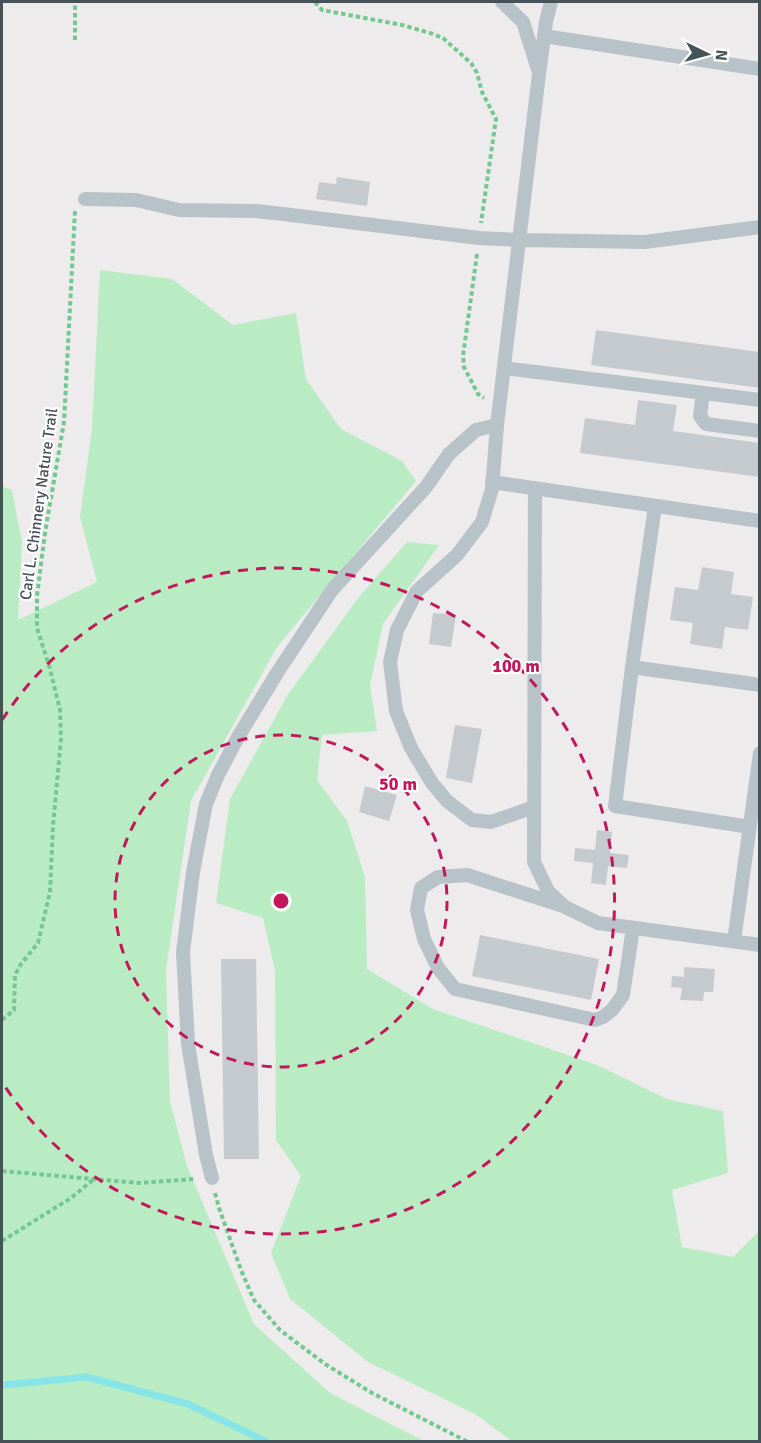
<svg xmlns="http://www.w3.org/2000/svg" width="761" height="1443" font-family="Signika,sans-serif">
	<rect width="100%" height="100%" fill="#eeebec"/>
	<!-- green -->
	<path fill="#baecc4" d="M100,270L172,279L233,325L296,313L306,379L341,429L402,461L416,481L277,647L191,801L166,970L170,1101L187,1166L254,1324L330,1393L424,1441H2V486L12,490L22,542L18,620L97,582L80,517L92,429Z
		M407,542L439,545L383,624L370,685L377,731L322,735L317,780L347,821L365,877L367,969L433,1009L597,1065L667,1099L723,1111L728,1173L672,1190L682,1247L733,1257L759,1231V1441H512L475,1414L368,1362L290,1299L271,1253L301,1176L276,1140L275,971L263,918L216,903L230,799L287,696L358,598Z"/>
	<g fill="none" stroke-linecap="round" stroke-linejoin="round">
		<!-- stream -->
		<path stroke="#88e5e7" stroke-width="7" d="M2,1385L87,1377L188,1404L267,1442"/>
	</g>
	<!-- building -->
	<path fill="#c5cace" d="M337,177L370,182L367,206L316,199L319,182L336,184Z
		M596,330L760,352V388L591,365Z
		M638,400L677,405L673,431L760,443V477L580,453L585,418L635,425Z
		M702,567L734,572L731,594L753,597L748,630L725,627L722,649L690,644L693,623L670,620L675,587L698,590Z
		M433,613L456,615L451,647L429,644Z
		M455,725L482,729L472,783L446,778Z
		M365,786L397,795L389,821L359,812Z
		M597,830L612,832L610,853L629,855L627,868L608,866L606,885L591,883L593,863L574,861L575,848L595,850Z
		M480,935L599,959L591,1000L472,976Z
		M221,959H256L259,1159H224Z
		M684,967L715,969L713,992H704L703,1001L680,1000L682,988L671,987L672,976L684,977Z"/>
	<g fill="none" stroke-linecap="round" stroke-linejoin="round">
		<!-- path -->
		<path stroke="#73c88f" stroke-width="4" stroke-dasharray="4.5 3" stroke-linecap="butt" d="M315,2L322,10L402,25L430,33L443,38L471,63L477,73L482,92L496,119L481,223
			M75,40V2
			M477,254L463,356L464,367L478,394L484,398
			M2,1020L14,1010L15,975L21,964L38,943L50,892L53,826L61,739L60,710L50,669L37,628V596L45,533L64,422L75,211
			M2,1171L139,1183L195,1179
			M215,1193L219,1208L241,1270L254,1300L280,1330L325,1364L372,1393L468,1442
			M2,1241L71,1198L94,1179"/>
		<!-- service -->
		<path stroke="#b7c3c8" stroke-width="14" d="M502,2L523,22L538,69
			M544,36L760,69
			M85,199L136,200L179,210L256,211L283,214L479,238L520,240L645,242L760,227
			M504,368L760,400
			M703,393L700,416L706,424L760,431
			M492,482L760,521
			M535,488L534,862L548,891L565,907L598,923L760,945
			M655,506L632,667L615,806L750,827
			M632,667L760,685
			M534,807L491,822L472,820L447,801L432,783L411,748L396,711L390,662L397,630L417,591L457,555L482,522L492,489L497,425L539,74L546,22L551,2
			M560,905L467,875L438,877L421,888L417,910L424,939L438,968L455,989L595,1020L603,1017L612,1010L623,995L633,928
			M734,941L760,753
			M212,1178L206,1155L188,1044L183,952L193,872L206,804L218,775L238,737L277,673L332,590L426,487L449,454L476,430L497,425"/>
	</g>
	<!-- distance rings -->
	<g fill="none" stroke="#c2185b" stroke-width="3" stroke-dasharray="10 8">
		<circle cx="281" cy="901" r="166"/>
		<path d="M2 720A333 333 0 1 1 2 1082"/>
	</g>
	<g text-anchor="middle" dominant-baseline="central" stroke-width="4.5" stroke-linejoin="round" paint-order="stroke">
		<!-- street labels -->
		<g font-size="16" fill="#455258" stroke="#fff">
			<text transform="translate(39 504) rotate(-82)">Carl L. Chinnery Nature Trail</text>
		</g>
	</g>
	<circle cx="281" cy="901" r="9" fill="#c2185b" stroke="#fff" stroke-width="3"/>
	<g font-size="18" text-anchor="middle" font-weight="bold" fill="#c2185b" stroke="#fff" stroke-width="4.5" stroke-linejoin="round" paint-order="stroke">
		<text x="516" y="672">100 m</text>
		<text x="398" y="790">50 m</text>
	</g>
	<!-- border -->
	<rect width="761" height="1443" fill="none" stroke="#455258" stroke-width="6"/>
	<!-- north arrow -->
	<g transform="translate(707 54) rotate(95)" stroke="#ffffff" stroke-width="4.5" paint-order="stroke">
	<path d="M0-4.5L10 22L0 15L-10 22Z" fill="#455258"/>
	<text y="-9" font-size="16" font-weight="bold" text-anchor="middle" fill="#455258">N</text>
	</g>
</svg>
